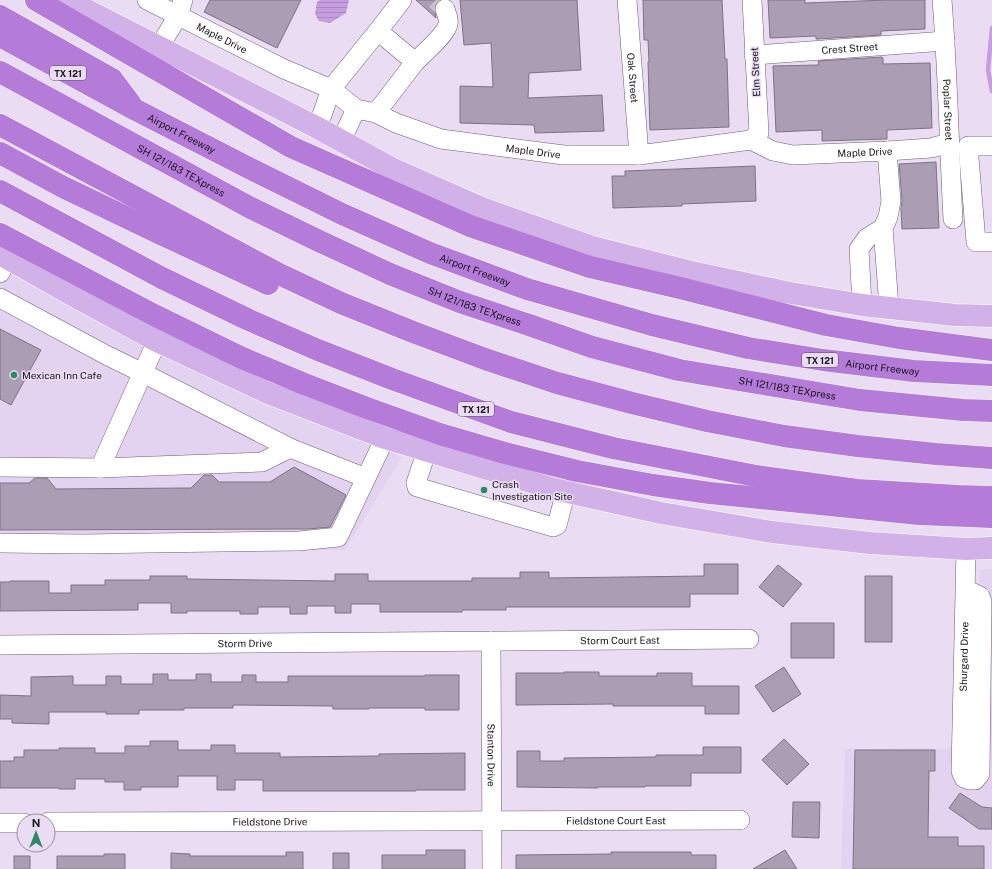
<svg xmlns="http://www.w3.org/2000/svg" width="992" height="869" font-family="'Public Sans',sans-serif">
	<defs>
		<pattern id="water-rules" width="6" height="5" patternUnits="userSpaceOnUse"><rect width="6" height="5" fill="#c69edf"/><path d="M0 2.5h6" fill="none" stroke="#aa87bf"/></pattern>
	</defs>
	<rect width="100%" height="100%" fill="#eaddf3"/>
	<!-- built -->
	<path fill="#e4d3f0" d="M0,268L93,317L200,370L402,457L345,550L0,551Z
		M980,569H992V869H841L845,749L972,748Z"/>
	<!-- water -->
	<path fill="url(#water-rules)" d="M320,0H349L346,13L330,23L319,21L315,14L317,2Z"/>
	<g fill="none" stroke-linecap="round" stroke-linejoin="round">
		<!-- stream -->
		<path stroke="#c69edf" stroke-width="4.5" d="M992,28L988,70L992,91"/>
	</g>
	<!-- building -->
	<path fill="#ab9eb4" stroke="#7e7286" d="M210,0H301L277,48L204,12Z
		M416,0H439L436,2L434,7L436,18Z
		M460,0H577L581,70L529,73L528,98L602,95L604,131L535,133L534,125L460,123V86L493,87L491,43L464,45Z
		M643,0H722L725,59H727L729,127L650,130L648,62H649L648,40H644Z
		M768,0H805V3L887,0H925V29L881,31V35L818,39H816V36L770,38Z
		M882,57V58H883V64L930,63L932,128L887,130V139L822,141V130L776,132L773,66L819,65L818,61Z
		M936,162L939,228L902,229L901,209L902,200L899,164Z
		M755,166L756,201L682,204V206L613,208L612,176H625V171Z
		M0,329L41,350L11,405L0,399Z
		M294,467L346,495L330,527L308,529L0,530V483H29L35,478H47L56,489L191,488L204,475H212L219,482H270Z
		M704,564H738V594H690V607H506V610H462V612H380V604H351V613H335V606H307V614H290V607H258V614H240V611H187V613H171V603H138V610L0,611V582H10V581H49V593H71V585H105V580H150V576H187V579L335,581V574H368V581H472V578H520V572H549V578L704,576Z
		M778,565L802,584L783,607L759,587Z
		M865,576H892V642H865Z
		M791,623H834V658H791Z
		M784,667L801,694L773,712L755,686Z
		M564,672H599V676H657V673H692V686H739V714H705V706H613V704L516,705V673H564Z
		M153,674H168V680H196V674H211V682H242V675H256V682H288V676H425V675H459V710H425V708H369V709H333V706L233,705V708H184V710H139V714H106V712H49V724L12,723V719H0V695L31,696V677L73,676V685H106V676H121V684H153Z
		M784,739L809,764L787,785L762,760Z
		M150,741H178V750H211V745H235V753H280V757L379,756V754L465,753V790H416V791H263V780H235V790H217V776H178V787H141V790H124V782H105V779H75V789H59V788H0V761H14V757H24V750H59V748H95V753H125V746H150Z
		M703,747H741V773H691V786H645V787H598V788L517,787V751H540V761H564V758L656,757V755H703Z
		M855,750H935V771H929L928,838L929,837H958V846H984V869H853Z
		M960,793L982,807L992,808V829H979L949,808Z
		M793,802H820L819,838L792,837Z
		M426,850H465V869H382V855H426Z
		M785,850L797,869H753Z
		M286,852H303V869H171V853L190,854V856H286Z
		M611,852H691V855H716V869H516V855L611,854Z
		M333,853H349V869H333Z
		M104,854H125V869H57V856H104Z
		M14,856H30V869H14Z"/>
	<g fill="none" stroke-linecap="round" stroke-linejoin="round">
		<!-- minor-tunnel -->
		<path stroke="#cbbfd3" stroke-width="19" stroke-dasharray="19 10" stroke-linecap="butt" d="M436,0L445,9"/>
		<defs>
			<g id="minor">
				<path id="s1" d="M147,0L284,69L331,89L356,109L376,113L396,123L441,139L564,155H639L751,140L773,151L793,155L887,151L931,148L949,143"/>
				<path id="s2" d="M627,0L639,155"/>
				<path id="s3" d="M942,0C948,73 949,146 953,219"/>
				<path d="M378,31L402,0"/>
				<path d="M159,47L178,16L183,0"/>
				<path id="s4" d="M754,55L945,41"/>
				<path d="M415,62C423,54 443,37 447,27C450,22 447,15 445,9"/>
				<path d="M316,127L322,115L331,89L378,31L415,62L376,113"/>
				<path d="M751,140L759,133L752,0"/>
				<path d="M341,141L356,109"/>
				<path d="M992,146H968L976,242H992"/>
				<path d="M883,228L889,307"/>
				<path d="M0,273L8,258"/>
				<path d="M0,298L108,356L143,373L290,448"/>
				<path d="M862,305L859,249L867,238L883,228L888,217L891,201L887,151"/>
				<path d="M427,450L416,483L417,487L553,527L557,525L566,491"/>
				<path d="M0,467L100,468L262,462L290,448L366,478"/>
				<path d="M100,468L157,341"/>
				<path d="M0,543L82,544L299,541L338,537L385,438"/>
				<path id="s5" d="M965,589L980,596L982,602L980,774L975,780H969L964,778L961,771L966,549"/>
				<path id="s6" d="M491,641L492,869"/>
				<path id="s7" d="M0,645L749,639"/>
				<path id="s8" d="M48,822L740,820"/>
				<path d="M0,823H24"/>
			</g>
			<path id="major" d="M67,0L316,127L391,168L484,209L592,247L691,272L785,292L862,305L955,315L992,316
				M0,254L72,295L157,341L268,393L385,438L554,489L661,513L772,532L870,543L966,549L992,548"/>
			<g id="highway">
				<path d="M36,0L291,147L470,226L590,267L680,288L826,325L899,338L992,350"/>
				<path d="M0,16L112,79L130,103"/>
				<path id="s9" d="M0,36L136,110L247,167L342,214L430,253L527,289L652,325L748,348L823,360L914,371L992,375"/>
				<path id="s10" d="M0,72L251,208L319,241L390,274L460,302L532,326L592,347L679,370L860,400L963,410L992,411"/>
				<path d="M0,125L279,274L341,303L413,332L485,359L557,383L632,403L707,421L784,436L858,446L936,454L992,458"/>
				<path d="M0,153L63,187L161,234L268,284"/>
				<path d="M0,191L162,278L249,320L318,350L392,379L511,422L613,448L756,476L857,490L958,496L992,497"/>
				<path d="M0,234L156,316L240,357L302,383L367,408L440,434L505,453L577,471L653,485L710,493L919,514L992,517"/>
			</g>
		</defs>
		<!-- minor casing -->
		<use href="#minor" stroke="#6a5e72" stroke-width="20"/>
		<!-- major casing -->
		<use href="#major" stroke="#fff" stroke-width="23"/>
		<!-- highway casing -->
		<use href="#highway" stroke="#fff" stroke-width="23"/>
		<!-- minor -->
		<use href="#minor" stroke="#fff" stroke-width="19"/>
		<!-- major -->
		<use href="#major" stroke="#d2b0e8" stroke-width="22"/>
		<!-- highway -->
		<use href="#highway" stroke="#b47bd8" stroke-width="22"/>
	</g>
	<!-- markers -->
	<g fill="#2a8a62" stroke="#eaddf3" stroke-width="1.5">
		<circle cx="14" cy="375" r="4"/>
		<circle cx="484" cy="490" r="4"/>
	</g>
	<g text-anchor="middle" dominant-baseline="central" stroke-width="3" stroke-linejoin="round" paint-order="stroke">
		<!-- shield labels -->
		<g fill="#eaddf3" stroke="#58515c" stroke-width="1">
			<rect x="50" y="66" width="36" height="14" rx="3"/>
			<rect x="802" y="353" width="36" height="14" rx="3"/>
			<rect x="458" y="402" width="36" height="14" rx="3"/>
		</g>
		<g font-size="9" font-weight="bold" fill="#19151c">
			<text x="68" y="73">TX 121</text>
			<text x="820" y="360">TX 121</text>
			<text x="476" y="409">TX 121</text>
		</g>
		<!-- street labels -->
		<g font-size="10" fill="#19151c" stroke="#eaddf3">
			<text stroke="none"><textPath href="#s1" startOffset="84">Maple Drive</textPath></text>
			<text stroke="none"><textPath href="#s4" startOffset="96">Crest Street</textPath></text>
			<text transform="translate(755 72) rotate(-93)">Elm Street</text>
			<text stroke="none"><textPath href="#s2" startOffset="78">Oak Street</textPath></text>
			<text stroke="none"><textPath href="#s3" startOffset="110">Poplar Street</textPath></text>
			<text stroke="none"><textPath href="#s9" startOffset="206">Airport Freeway</textPath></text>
			<text stroke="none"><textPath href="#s1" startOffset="420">Maple Drive</textPath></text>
			<text stroke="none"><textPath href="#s1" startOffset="756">Maple Drive</textPath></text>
			<text stroke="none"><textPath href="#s10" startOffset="206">SH 121/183 TEXpress</textPath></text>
			<text stroke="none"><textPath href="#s9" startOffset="530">Airport Freeway</textPath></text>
			<text stroke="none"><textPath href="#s10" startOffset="530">SH 121/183 TEXpress</textPath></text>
			<text stroke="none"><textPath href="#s9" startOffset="950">Airport Freeway</textPath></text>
			<text stroke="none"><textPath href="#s10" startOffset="854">SH 121/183 TEXpress</textPath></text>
			<text stroke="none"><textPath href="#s7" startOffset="620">Storm Court East</textPath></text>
			<text stroke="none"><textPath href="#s7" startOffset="245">Storm Drive</textPath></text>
			<text stroke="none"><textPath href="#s5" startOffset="336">Shurgard Drive</textPath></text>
			<text stroke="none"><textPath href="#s6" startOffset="114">Stanton Drive</textPath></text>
			<text stroke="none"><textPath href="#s8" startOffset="568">Fieldstone Court East</textPath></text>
			<text stroke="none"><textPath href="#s8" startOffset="222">Fieldstone Drive</textPath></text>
		</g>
		<!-- poi labels -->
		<g font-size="10" fill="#19151c" stroke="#eaddf3" text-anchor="start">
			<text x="22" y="375">Mexican Inn Cafe</text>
			<text x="492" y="484">Crash<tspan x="492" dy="12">Investigation Site</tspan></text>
		</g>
	</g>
	<!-- north arrow -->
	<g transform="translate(36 833)"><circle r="19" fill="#eaddf3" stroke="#968d9d"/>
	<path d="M0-3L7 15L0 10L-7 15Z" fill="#2a8a62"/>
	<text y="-6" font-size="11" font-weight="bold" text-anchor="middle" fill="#19151c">N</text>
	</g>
</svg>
